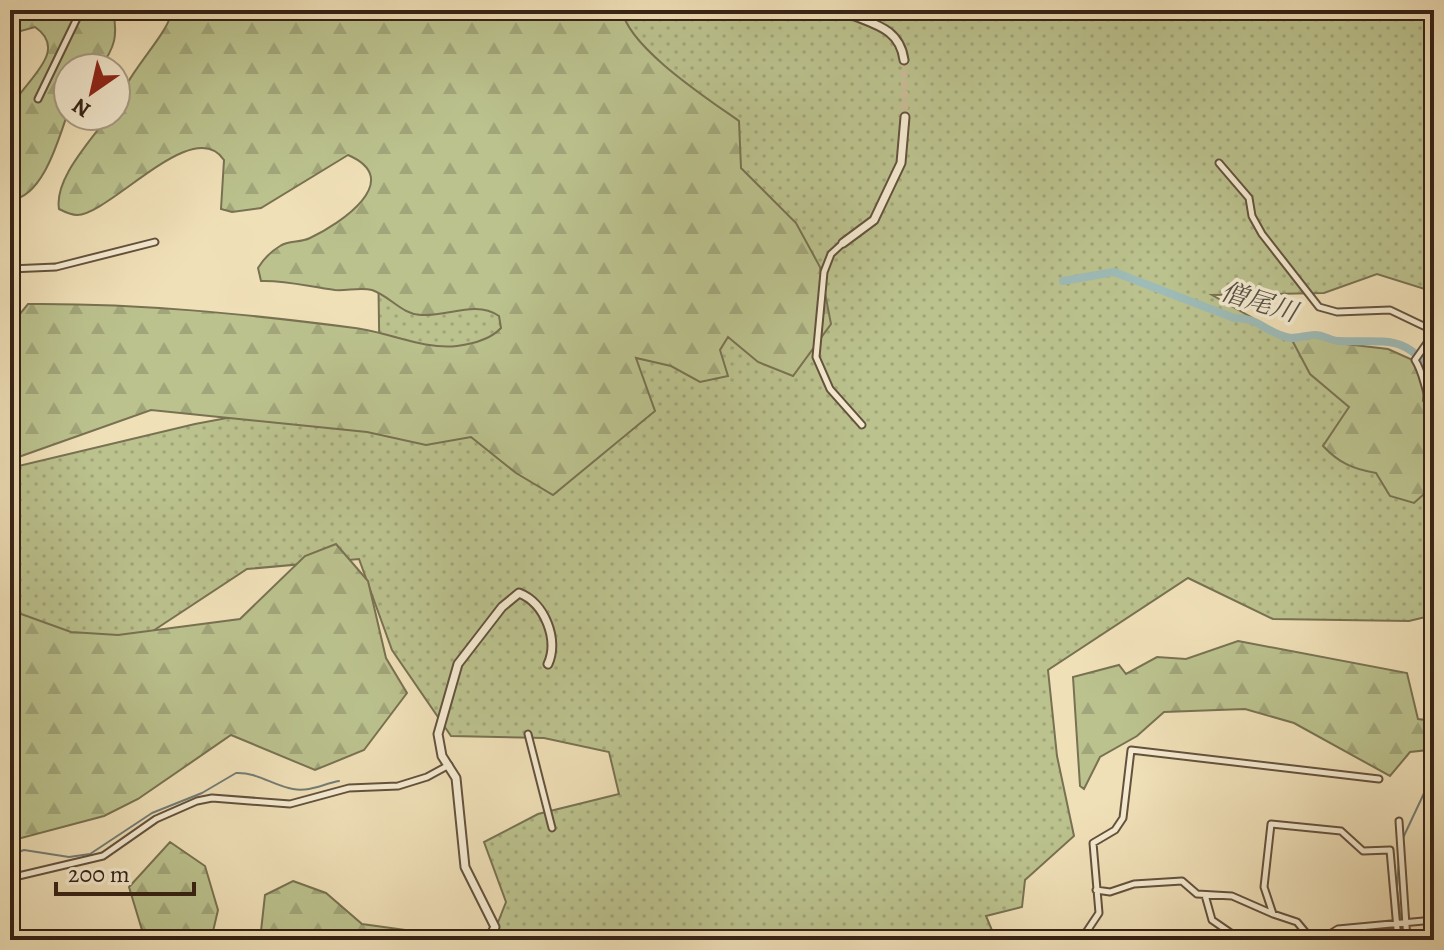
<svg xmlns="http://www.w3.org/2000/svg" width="1444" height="950" font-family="Alegreya,'Noto Serif JP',serif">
	<defs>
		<pattern id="green-dots" width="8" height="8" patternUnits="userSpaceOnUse" patternTransform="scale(2)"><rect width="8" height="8" fill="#bbc28e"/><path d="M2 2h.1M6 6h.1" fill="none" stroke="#a1a67a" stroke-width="1.8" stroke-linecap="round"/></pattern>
		<pattern id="forest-firs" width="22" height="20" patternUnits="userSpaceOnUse" patternTransform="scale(2)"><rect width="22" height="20" fill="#bbc28e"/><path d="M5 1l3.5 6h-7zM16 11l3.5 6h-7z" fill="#a1a67a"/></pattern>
	</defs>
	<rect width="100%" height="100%" fill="#f0e0b8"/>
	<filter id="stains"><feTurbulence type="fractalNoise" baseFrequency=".0025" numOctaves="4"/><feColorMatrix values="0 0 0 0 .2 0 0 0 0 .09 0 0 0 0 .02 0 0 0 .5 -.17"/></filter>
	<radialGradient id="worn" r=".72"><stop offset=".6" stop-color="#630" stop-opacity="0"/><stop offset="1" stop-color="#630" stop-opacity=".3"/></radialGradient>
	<!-- green -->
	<path fill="url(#green-dots)" stroke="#787252" stroke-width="2" d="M262,10H1434V292L1377,274L1324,293L1212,295L1320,356L1434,447V615L1409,621L1273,619L1188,578L1048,670L1057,756L1074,836L1025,880L1022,907L986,916L996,940H491L506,902L484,842L538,814L619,794L609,752L544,738L451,736L392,650L359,559L247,569L124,650L10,624V468L195,424L380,389L378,257L384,106Z"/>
	<!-- forest -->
	<path fill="url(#forest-firs)" stroke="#787252" stroke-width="2" d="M10,10H113C118,36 115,47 100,68H68C68,80 72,100 68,112C59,138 43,198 10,200C10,178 5,131 10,112C17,85 73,53 35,27L10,34Z
		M172,10H622C628,47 708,99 739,121L741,168L796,223L820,267L831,324L793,376L758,362L728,337L720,350L728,376L700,382L671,366L636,358L655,411L553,495L516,473L471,437L426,445L367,432L151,410L10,460V326L28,304C137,303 247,314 355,328C388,332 424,350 457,346C472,344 491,339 501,328L499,316C475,300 448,317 421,315C401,314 390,296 372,290C360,287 347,291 335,290C310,287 286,280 261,281L258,268C264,258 270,252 280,246C289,240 300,243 310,238C340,224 406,180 348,155L261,208L232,212L221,209L224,160C194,114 111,214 77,215C71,215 65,212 59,209C54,178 92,140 108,116H116C116,81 169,37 172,10Z
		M1319,337L1337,343L1388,349L1415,361L1424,380L1423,401L1434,408V485L1414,503L1390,496L1376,473C1353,469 1339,463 1323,446L1349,407L1310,374L1292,340Z
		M336,544L368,581L386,658L407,693L364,750L315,770L231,735L138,799L104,816L10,841V610L71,632L118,635L240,619L305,556Z
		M1238,641L1407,673L1418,719L1434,721V729H1425L1428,750L1410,752L1390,776L1294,723L1245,709L1164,712L1137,736L1100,757L1084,789L1080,786L1073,677L1119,665L1126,674L1157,657L1186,659Z
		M170,842L205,866L218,910L211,940H145L129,887Z
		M293,881L326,893L362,924L406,930L403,940H260L265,895Z"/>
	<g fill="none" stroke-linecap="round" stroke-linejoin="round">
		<!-- stream -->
		<path stroke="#737e76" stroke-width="2" d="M149,15L154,10
			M1402,840L1434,772
			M10,855L24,850L69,857L90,854L152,813L202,793L236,773C257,772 274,786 293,789C310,792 323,784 339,781
			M1399,858L1397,888L1403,940"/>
		<!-- river -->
		<path stroke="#9dbbb7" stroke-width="8" d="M1063,281L1114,272L1234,318C1259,317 1268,335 1291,338C1299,338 1307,335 1315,335C1324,335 1331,341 1339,341C1384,343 1408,332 1434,378"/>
		<!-- tertiary-tunnel -->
		<path stroke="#cbba97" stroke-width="7" stroke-dasharray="7 3.5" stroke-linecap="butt" d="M904,60L905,117"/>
		<defs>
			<path id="minor" d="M962,10V12
				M38,99L81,10
				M1219,163L1249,198L1252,216L1262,234L1319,307L1337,312L1390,310L1434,331
				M843,243L831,254L824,272L816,357L830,389L862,425
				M10,269L56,267L155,242
				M1434,333L1415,360C1425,375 1424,395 1434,405
				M528,734L552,828
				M1399,821L1407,940
				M10,878L103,856L156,819L197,801L212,798L290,804L349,788L398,786L427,777L449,765
				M1096,890L1110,892L1134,884L1182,881L1197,894L1232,896L1273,914L1264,887L1271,824L1341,831L1363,851L1390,850L1398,940
				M1205,895L1212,920L1241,940
				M1273,914L1297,922L1312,940
				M1081,940L1099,913L1093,843L1115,830L1123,818L1131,750L1379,779
				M1320,940L1338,929L1434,920"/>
			<path id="tertiary" d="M848,10L852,15C877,25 900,30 904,60
				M843,243L874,220L901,163L905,117
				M488,940L495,927L465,867L456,778L442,756L438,734L458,664L502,607L519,593C545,603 559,640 548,664"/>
		</defs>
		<!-- minor casing -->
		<use href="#minor" stroke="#64523e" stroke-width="9"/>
		<!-- tertiary casing -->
		<use href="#tertiary" stroke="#64523e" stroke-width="11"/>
		<!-- minor -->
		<use href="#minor" stroke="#f5ebd1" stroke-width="5"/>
		<!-- tertiary -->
		<use href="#tertiary" stroke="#f5ebd1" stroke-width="7"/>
	</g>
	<g text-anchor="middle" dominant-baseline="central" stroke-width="7" stroke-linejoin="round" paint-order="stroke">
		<!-- water labels -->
		<g font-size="26" font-style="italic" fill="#545046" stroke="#f5ebd1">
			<text transform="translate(1259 302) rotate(17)">僧尾川</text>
		</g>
	</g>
	<!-- margin -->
	<rect width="1444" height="950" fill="none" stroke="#f0e0b8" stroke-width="40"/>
	<rect x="12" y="12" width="1420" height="926" fill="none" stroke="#352215" stroke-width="4"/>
	<rect x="20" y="20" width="1404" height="910" fill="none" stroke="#352215" stroke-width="2"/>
	<!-- north arrow -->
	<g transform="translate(92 92) rotate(214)"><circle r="38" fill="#f5ebd1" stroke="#a89b86" stroke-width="2"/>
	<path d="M0-6L14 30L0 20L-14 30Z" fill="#8f2418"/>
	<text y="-12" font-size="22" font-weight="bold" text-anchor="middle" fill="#352215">N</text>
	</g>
	<!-- scale -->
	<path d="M56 882v12h138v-12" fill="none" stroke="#352215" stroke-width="4"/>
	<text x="68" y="882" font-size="24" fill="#352215" stroke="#f5ebd1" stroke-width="6" paint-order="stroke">200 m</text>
	<rect width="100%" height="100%" filter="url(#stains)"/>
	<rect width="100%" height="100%" fill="url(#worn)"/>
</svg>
